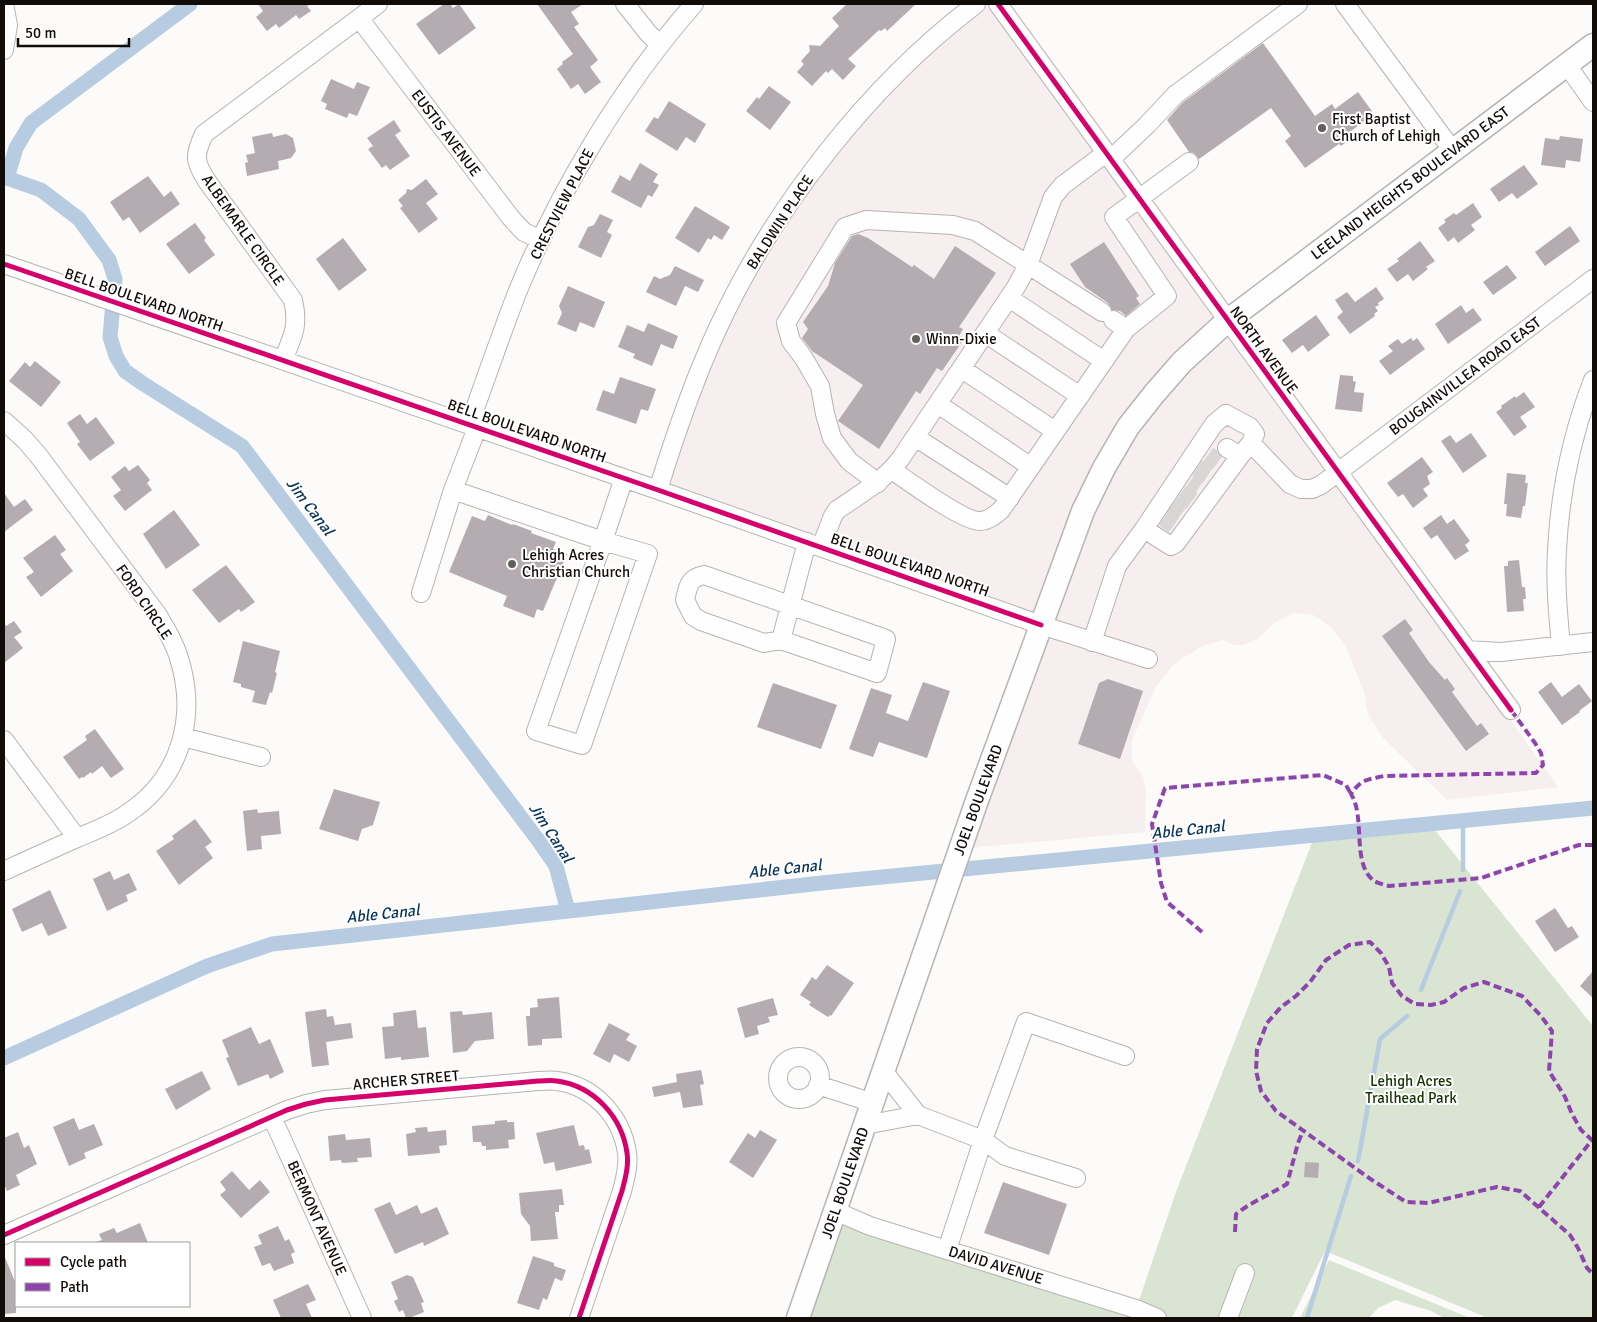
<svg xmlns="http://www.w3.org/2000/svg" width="1597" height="1322" font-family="Signika,sans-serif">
	<rect width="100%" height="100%" fill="#fcfbf9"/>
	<!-- commercial -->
	<path fill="#f7eef0" d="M969,4H989L1095,135L1222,314L1175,356L1036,615L656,480L779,209Z
		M1232,328L1558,787L1447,800L1383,738L1368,714L1364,692L1347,649L1331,627L1313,615L1294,613L1274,623L1259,638L1244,645H1233L1223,640L1202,646L1174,664L1156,687L1132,740V760L1143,777L1146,789L1145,832L970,848L1081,536L1111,472L1160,399Z"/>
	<!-- green -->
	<path fill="#d9e5d2" d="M1430,824L1593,1026V1318H1488L1325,1251L1292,1318H1157L1136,1309L1177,1189L1315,835Z
		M840,1222L1138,1318H807Z
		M1329,1260L1470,1318H1444L1431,1311L1395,1300L1378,1308L1369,1318H1300Z"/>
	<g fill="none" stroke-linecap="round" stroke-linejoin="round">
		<!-- stream -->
		<path stroke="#b7cbe1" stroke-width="4.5" d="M1463,821V870
			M1421,990L1460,891
			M1358,1161L1380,1039L1407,1016
			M1307,1318L1351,1176"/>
		<!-- canal -->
		<path stroke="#b7cbe1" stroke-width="15" d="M4,177L41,190L79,219L109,260L115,279L110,337L116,356L125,371L142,383L242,446L538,840L556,866L568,911
			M7,178L16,148L31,123L190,4
			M4,1058L207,966L272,944L831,882L1593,808"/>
	</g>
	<!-- building -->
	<path fill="#b4acb0" d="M258,4H311L307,6L311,11L299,19L296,15L279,28L276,24L267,31L256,17L263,11Z
		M444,4H450L453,8L459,4L476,28L439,55L416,24Z
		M537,4H583L571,12L579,24L574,27L598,60L590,67L601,82L585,94L578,84L571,89L557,69L563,64L562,62L573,54Z
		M847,4H916L887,31L885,28L881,31L879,30L848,59L856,66L843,80L832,69L828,73L826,71L812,86L797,72L804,64L801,61L810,51L809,45L820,46L839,26L832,18Z
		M1263,43L1315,116L1332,104L1335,109L1358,92L1374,114L1351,131L1354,136L1341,146L1339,144L1305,168L1285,141L1291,136L1271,108L1199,159L1194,153L1189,152L1167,120L1182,103Z
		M331,79L354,89L357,82L370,87L357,116L349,113L347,118L325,109L327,104L321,101Z
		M769,86L791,102L770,130L746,111L757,97L759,99Z
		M669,101L706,124L695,143L686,137L677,151L645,131L654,117L658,119Z
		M394,120L401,131L395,135L410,156L390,170L386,165L382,168L368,149L373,146L367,138Z
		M272,133L273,137L286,134L293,138L296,151L291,158L278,161L279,169L247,176L245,163L248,162L246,155L255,153L252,137Z
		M1560,136L1583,139L1580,162L1566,160L1565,168L1541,165L1545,138L1559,140Z
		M640,163L658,174L653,182L659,185L652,197L648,195L641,208L611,192L620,175L630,181Z
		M1524,165L1538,184L1517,199L1512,193L1499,202L1490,189Z
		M148,176L164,197L171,191L180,204L140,233L129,217L123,221L110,202Z
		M426,179L438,194L426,203L438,219L419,233L400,208L403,206L398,200L406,193L407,189L412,190Z
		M1473,203L1482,217L1471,225L1475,230L1458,243L1454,237L1448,242L1438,228L1446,222L1444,220L1454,213L1456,215Z
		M695,206L730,227L722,240L714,235L711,240L708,238L699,253L675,238Z
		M600,214L613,220L607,232L612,235L601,258L578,247L588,227L594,225Z
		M195,223L206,238L204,240L215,255L189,274L166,244Z
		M1570,226L1580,241L1545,266L1535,252Z
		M858,234L868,238L912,267L914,265L934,279L955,246L996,273L959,327L963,329L959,336L964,339L942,371L937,368L920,394L916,391L879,449L838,421L863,385L812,351L802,338L808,329L803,322L828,286L835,263L852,236Z
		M343,238L367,270L339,291L316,259Z
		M1420,241L1435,261L1426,267L1428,269L1413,281L1408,274L1397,282L1387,269L1399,261L1397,259Z
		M1104,242L1139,296L1136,298L1140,304L1126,316L1120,311L1112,310L1108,303L1085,287L1070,264Z
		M1507,265L1517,278L1493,295L1483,282Z
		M675,266L704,280L698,292L685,286L676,306L646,292L654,276L660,279L670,275Z
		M568,286L605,302L594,328L580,322L576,332L557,324L562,313L559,306Z
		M1376,287L1384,299L1378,303L1379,305L1375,307L1378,311L1374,314L1375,316L1350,334L1337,317L1343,312L1335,300L1347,292L1355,302Z
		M1461,305L1466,313L1473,308L1482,320L1448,344L1435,324Z
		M1316,315L1330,335L1308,352L1303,345L1292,353L1282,340Z
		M648,323L678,336L673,349L661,344L652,366L633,358L635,354L618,347L627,325L644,332Z
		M1411,338L1413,341L1417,338L1425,349L1390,375L1379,361L1393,351L1388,346L1398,339L1402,344Z
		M35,361L61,382L41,407L9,381L25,362L30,367Z
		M1340,375L1353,376V381L1356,382L1354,392L1364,393L1362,412L1335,409Z
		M620,377L656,389L648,411L641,409L636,424L596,410L603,390L614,394Z
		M1524,392L1535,407L1520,417L1527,427L1514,436L1496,412L1502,408L1501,406L1515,396L1516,398Z
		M80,414L87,424L96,417L115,443L90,461L77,444L80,442L67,423Z
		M1471,433L1487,456L1463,473L1441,441L1450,435L1456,443Z
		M1422,457L1433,472L1427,476L1430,484L1423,489L1428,496L1413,508L1403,494L1398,497L1387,483Z
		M138,465L150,480L147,483L152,490L125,511L113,496L121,490L111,477L125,466L129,471Z
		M1507,473L1526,475L1525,483H1528L1525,506H1523L1521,518L1506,516L1507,504H1504Z
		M4,493L14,507L25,499L33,510L4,532Z
		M174,510L200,545L166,569L143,534Z
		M488,515L512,525L513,524L532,531L531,533L556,542L553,549L567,554L543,611L537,609L534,618L503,606L507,596L449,572L472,516L485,521Z
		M1441,515L1447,524L1454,519L1470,541L1465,545L1469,551L1455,560L1437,535L1431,539L1423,528Z
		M55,535L66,550L60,554L73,571L41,597L26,577L34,572L23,558Z
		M1519,560L1522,587H1525L1526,599H1523L1524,611L1507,612L1504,566H1508V561Z
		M226,565L255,602L241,612L239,609L219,623L192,590Z
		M1405,619L1413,630L1409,633L1429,662L1445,680L1447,678L1455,689L1452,692L1477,726L1481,723L1489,734L1466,751L1382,636Z
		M14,621L22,632L14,637L23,648L4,663V623L6,626Z
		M243,641L280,651L275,672L277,673L272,693L270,692L266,705L252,702L255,691L241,687V684L233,682Z
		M1108,679L1143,691L1120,759L1078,744L1099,683Z
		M923,682L950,691L927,758L879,742L873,757L849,749L871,688L892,695L886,713L908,721Z
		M1551,682L1562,697L1579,684L1592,701L1579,711L1580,712L1562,725L1538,692Z
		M773,683L837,705L821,749L757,727Z
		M95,729L124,769L111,778L102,766L92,774L91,772L83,778L82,777L79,779L63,757L87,740L85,736Z
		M334,789L380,802L373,825L362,829L358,841L319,829Z
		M257,809L258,813L279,811L281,834L261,836L262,849L247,851L243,811Z
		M195,819L212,842L205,847L213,858L179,885L156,851L174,839L172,836Z
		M110,871L114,880L129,873L137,890L126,895L128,901L107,911L93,879Z
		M50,890L67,928L48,936L42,923L22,932L12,909Z
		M1555,908L1568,928L1572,926L1579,937L1555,952L1535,921Z
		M827,965L854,983L831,1016L830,1015L828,1017L809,1005L811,1002L800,995L812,977L816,980Z
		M1593,971V998L1580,986Z
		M559,997L562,1038L542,1039V1045L528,1046L526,1016H530V1008L538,1007L537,999Z
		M773,998L778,1015L768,1017L770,1022L757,1026L759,1034L745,1038L737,1008Z
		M326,1009L327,1017L333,1016L335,1025L351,1023L353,1038L326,1042L329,1065L312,1067L305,1012Z
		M416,1010L418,1028L426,1027L429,1057L401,1060V1057L385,1059L382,1027L394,1026L393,1013Z
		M462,1011L463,1015L492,1012L494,1039L475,1041L467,1051L453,1053L450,1012Z
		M609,1023L630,1034L626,1040L637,1046L629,1062L614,1054L610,1063L593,1054Z
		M251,1027L259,1044L270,1039L284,1072L270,1079L268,1074L238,1086L226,1058L229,1057L222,1040Z
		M701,1070L704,1084L700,1085L703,1105L683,1108L680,1092L654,1097L652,1087L677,1082L676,1074Z
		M202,1071L211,1089L176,1110L165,1089Z
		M74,1118L79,1130L94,1124L103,1145L84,1153L86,1158L69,1166L53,1127Z
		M507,1120V1122H514L515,1139L508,1140L509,1148L486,1150V1146H482L481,1142H473L472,1126L495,1124V1121Z
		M574,1125L579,1146L584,1145L585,1150L589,1149L592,1163L556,1171L554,1162L544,1164L536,1133Z
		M427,1127L428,1132L446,1130L447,1145L439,1146L440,1153L408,1156L406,1134L416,1132L415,1128Z
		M760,1130L777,1140L753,1178L729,1162L748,1133L755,1138Z
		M18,1132L24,1148L29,1145L37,1164L16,1175L20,1185L7,1191L4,1184V1138Z
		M345,1134L346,1140L370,1138L372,1157L357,1158L358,1162L342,1163L341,1160L330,1161L328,1136Z
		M1305,1162L1319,1163L1318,1178L1304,1177Z
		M232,1171L249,1190L260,1180L270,1192L241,1218L220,1195L226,1190L220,1182Z
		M1003,1182L1067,1204L1049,1255L984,1233Z
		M562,1189L564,1205H559V1212H555L558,1239L531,1241L530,1226L521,1214L519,1193Z
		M390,1202L396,1215L417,1205L421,1214L437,1207L449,1234L424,1246L423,1242L395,1254L374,1209Z
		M140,1223L148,1243H93L102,1240L99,1234L114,1228L117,1233Z
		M278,1226L285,1241L289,1239L295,1252L291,1254L294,1263L274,1271L270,1263L262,1266L254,1247L262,1244L258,1235Z
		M4,1255L16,1284V1313L4,1314Z
		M533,1256L554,1263V1266L566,1270L562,1281L555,1278L547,1300L543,1298L539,1310L517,1303Z
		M407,1275L413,1277L424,1302L421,1303L424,1312L409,1318H406L403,1310L399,1312L394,1301L398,1299L391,1282Z
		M308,1284L316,1300L306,1304L312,1318H281L273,1300Z"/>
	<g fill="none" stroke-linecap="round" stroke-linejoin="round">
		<!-- minor-tunnel -->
		<path stroke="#d9d7d5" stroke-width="18" stroke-dasharray="18 9" stroke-linecap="butt" d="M1208,455L1218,462
			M1197,468L1208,475
			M1191,480L1200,486
			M1181,493L1192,501
			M1172,505L1182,513
			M1164,518L1174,525"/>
		<defs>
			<path id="minor" d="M4,4L8,25L4,50
				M625,4L648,33L660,45
				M998,4L1511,710
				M1345,4L1453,151
				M359,18L511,218L524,232L541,240
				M1567,65L1593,102
				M1111,159L1147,125L1175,95L1298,4
				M4,264L658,490L1041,625L1148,659
				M1009,298L1104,361
				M1113,320L1126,329
				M985,333L1080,396
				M283,360C293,336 299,326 293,300L207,181C194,161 194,156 204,134L378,4
				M962,369L1055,431
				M938,404L1031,467
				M4,421L25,440L38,455L157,614C165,627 173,640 178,655C198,715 182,777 128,813C113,824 94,831 77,838C52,849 28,860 4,871
				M469,425C485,381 500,337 517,293C558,192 622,86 694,4
				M477,428L453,490L603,541L624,478
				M915,437L1010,498
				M1227,448L1240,456
				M892,470C908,481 964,522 980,521C988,521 995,515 1001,510L1126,329L1167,296L1114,217L1189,162
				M878,483L849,461L832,438L825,414L820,386L803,357L791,341L786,323L845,227L866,220L953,225L975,231L1102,312
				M658,490C675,435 693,382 717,330C773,208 869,85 976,4
				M1144,529L1214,424L1226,414L1250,427L1255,434L1251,443
				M603,541L648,554L582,745L536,731Z
				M821,547L833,516L837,510C860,494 884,481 901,458L1016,287L1028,265L1053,197L1063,185L1106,153
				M421,593L453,490
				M781,640L764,643L701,621L693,616L685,600C688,586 689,578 704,575L886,639L877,673L781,640L807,542
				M1092,642L1117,566L1144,529L1171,546L1176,543L1240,456L1251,443L1290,484L1301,489H1312L1321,485L1593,279
				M1561,646C1558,614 1555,582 1557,550C1560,492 1572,434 1593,380
				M1467,650L1501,652L1593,642
				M183,737L261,757
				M4,740L77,838
				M778 1078a21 21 0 1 1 42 0a21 21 0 1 1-42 0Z
				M818,1085L873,1103
				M918,1115L983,1140L1005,1156L1076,1178
				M272,1117L362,1318
				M865,1125L918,1115L884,1072
				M835,1211L870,1226L1136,1309L1157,1318
				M4,1235L287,1110L306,1104L325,1100L538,1081C544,1081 551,1080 557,1081C594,1086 622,1117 627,1153C629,1166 625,1179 622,1191L579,1318
				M947,1250L983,1140L1026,1022L1125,1056
				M1228,1318L1245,1273"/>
			<path id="major" d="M798,1318L975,806L1083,511L1104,468L1128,427L1154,394L1182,362L1227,321L1593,45"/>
		</defs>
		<!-- minor casing -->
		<use href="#minor" stroke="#b6b4b0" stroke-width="20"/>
		<!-- major casing -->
		<use href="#major" stroke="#b6b4b0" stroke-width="25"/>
		<!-- minor -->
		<use href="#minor" stroke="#fffefe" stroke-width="18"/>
		<!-- major -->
		<use href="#major" stroke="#fffefe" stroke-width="22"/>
		<!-- quiet -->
		<path stroke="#8e44ad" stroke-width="4" stroke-dasharray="8 4" stroke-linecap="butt" d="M1511,710L1535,743L1541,753L1543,765L1536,773L1384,776C1367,780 1361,779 1351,794C1366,818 1351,863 1374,881C1378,883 1384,885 1389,886L1481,878L1579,845H1593
			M1202,932L1167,902L1161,883L1152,824L1165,788L1323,775L1346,785L1351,794
			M1593,1141L1581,1130L1572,1114L1565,1097L1549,1071L1552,1031L1541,1016L1522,996L1484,982L1464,988L1444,1002L1431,1005L1415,1004L1402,996L1392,983L1389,967L1381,953L1370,942L1349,945L1326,960L1310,982L1296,996L1281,1007L1267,1023L1257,1049L1256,1071L1261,1091L1276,1111L1369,1178L1406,1202L1428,1203L1497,1187L1520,1191L1570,1235L1578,1248L1587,1268L1593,1274
			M1539,1207L1592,1140
			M1235,1232L1236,1214C1253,1201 1269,1195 1287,1184L1298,1143L1303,1131"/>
		<defs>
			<path id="cycleway" d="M998,4L1511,710
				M4,264L658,490L1041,625
				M4,1235L287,1110L306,1104L325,1100L538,1081C544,1081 551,1080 557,1081C594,1086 622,1117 627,1153C629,1166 625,1179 622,1191L579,1318"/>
		</defs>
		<!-- cycleway casing -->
		<use href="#cycleway" stroke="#fff" stroke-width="8"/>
		<!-- cycleway -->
		<use href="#cycleway" stroke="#d6006c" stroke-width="5"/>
	</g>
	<!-- markers -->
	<g fill="#63605c" stroke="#fff" stroke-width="2">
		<circle cx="1322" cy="128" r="5"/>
		<circle cx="916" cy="339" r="5"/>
		<circle cx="512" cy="564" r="5"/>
	</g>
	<g text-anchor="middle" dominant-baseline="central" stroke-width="4" stroke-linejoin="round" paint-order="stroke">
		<!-- poi labels -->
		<g font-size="15" fill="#110c08" stroke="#fff" text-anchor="start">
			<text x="1332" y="119">First Baptist<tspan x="1332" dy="17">Church of Lehigh</tspan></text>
			<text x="926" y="339">Winn-Dixie</text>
			<text x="522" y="555">Lehigh Acres<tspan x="522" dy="17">Christian Church</tspan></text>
		</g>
		<!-- street labels -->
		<g font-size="15" fill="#110c08" stroke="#fff">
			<text transform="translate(446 133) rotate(53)">EUSTIS AVENUE</text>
			<text transform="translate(1410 183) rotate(-37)">LEELAND HEIGHTS BOULEVARD EAST</text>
			<text transform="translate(562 204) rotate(-63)">CRESTVIEW PLACE</text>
			<text transform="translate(780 222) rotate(-57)">BALDWIN PLACE</text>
			<text transform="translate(243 230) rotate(55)">ALBEMARLE CIRCLE</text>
			<text transform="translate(144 300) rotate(19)">BELL BOULEVARD NORTH</text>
			<text transform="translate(1264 350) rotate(54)">NORTH AVENUE</text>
			<text transform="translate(1465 376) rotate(-37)">BOUGAINVILLEA ROAD EAST</text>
			<text transform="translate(527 431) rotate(19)">BELL BOULEVARD NORTH</text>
			<text transform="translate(910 565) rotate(19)">BELL BOULEVARD NORTH</text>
			<text transform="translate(144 602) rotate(56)">FORD CIRCLE</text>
			<text transform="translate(978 800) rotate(-70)">JOEL BOULEVARD</text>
			<text transform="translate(406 1080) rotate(-5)">ARCHER STREET</text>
			<text transform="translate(845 1183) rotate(-71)">JOEL BOULEVARD</text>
			<text transform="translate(317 1218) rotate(66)">BERMONT AVENUE</text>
			<text transform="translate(996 1265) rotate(17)">DAVID AVENUE</text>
		</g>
		<!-- park labels -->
		<g font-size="15" fill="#143200" stroke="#fff">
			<text x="1411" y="1081">Lehigh Acres<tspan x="1411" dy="17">Trailhead Park</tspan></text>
		</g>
		<!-- water labels -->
		<g font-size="16" font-style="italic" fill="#08335c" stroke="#fff">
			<text transform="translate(310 507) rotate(53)">Jim Canal</text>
			<text transform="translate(1188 830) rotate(-6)">Able Canal</text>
			<text transform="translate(551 833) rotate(57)">Jim Canal</text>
			<text transform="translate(785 869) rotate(-6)">Able Canal</text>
			<text transform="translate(383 914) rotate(-6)">Able Canal</text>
		</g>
	</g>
	<!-- border -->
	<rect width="1597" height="1322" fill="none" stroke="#110c08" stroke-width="10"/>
	<!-- legend -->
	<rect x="15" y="1242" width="175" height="65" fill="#ffffff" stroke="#a09e9c"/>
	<rect x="25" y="1258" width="25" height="8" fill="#d6006c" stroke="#a09e9c"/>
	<text x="60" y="1267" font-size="15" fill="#110c08">Cycle path</text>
	<rect x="25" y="1283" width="25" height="8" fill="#8e44ad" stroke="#a09e9c"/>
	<text x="60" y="1292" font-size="15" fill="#110c08">Path</text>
	<!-- scale -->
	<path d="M18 38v8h111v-8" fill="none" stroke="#110c08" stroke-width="2.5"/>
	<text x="25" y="38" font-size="15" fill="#110c08" stroke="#ffffff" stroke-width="4" paint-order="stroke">50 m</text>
</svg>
